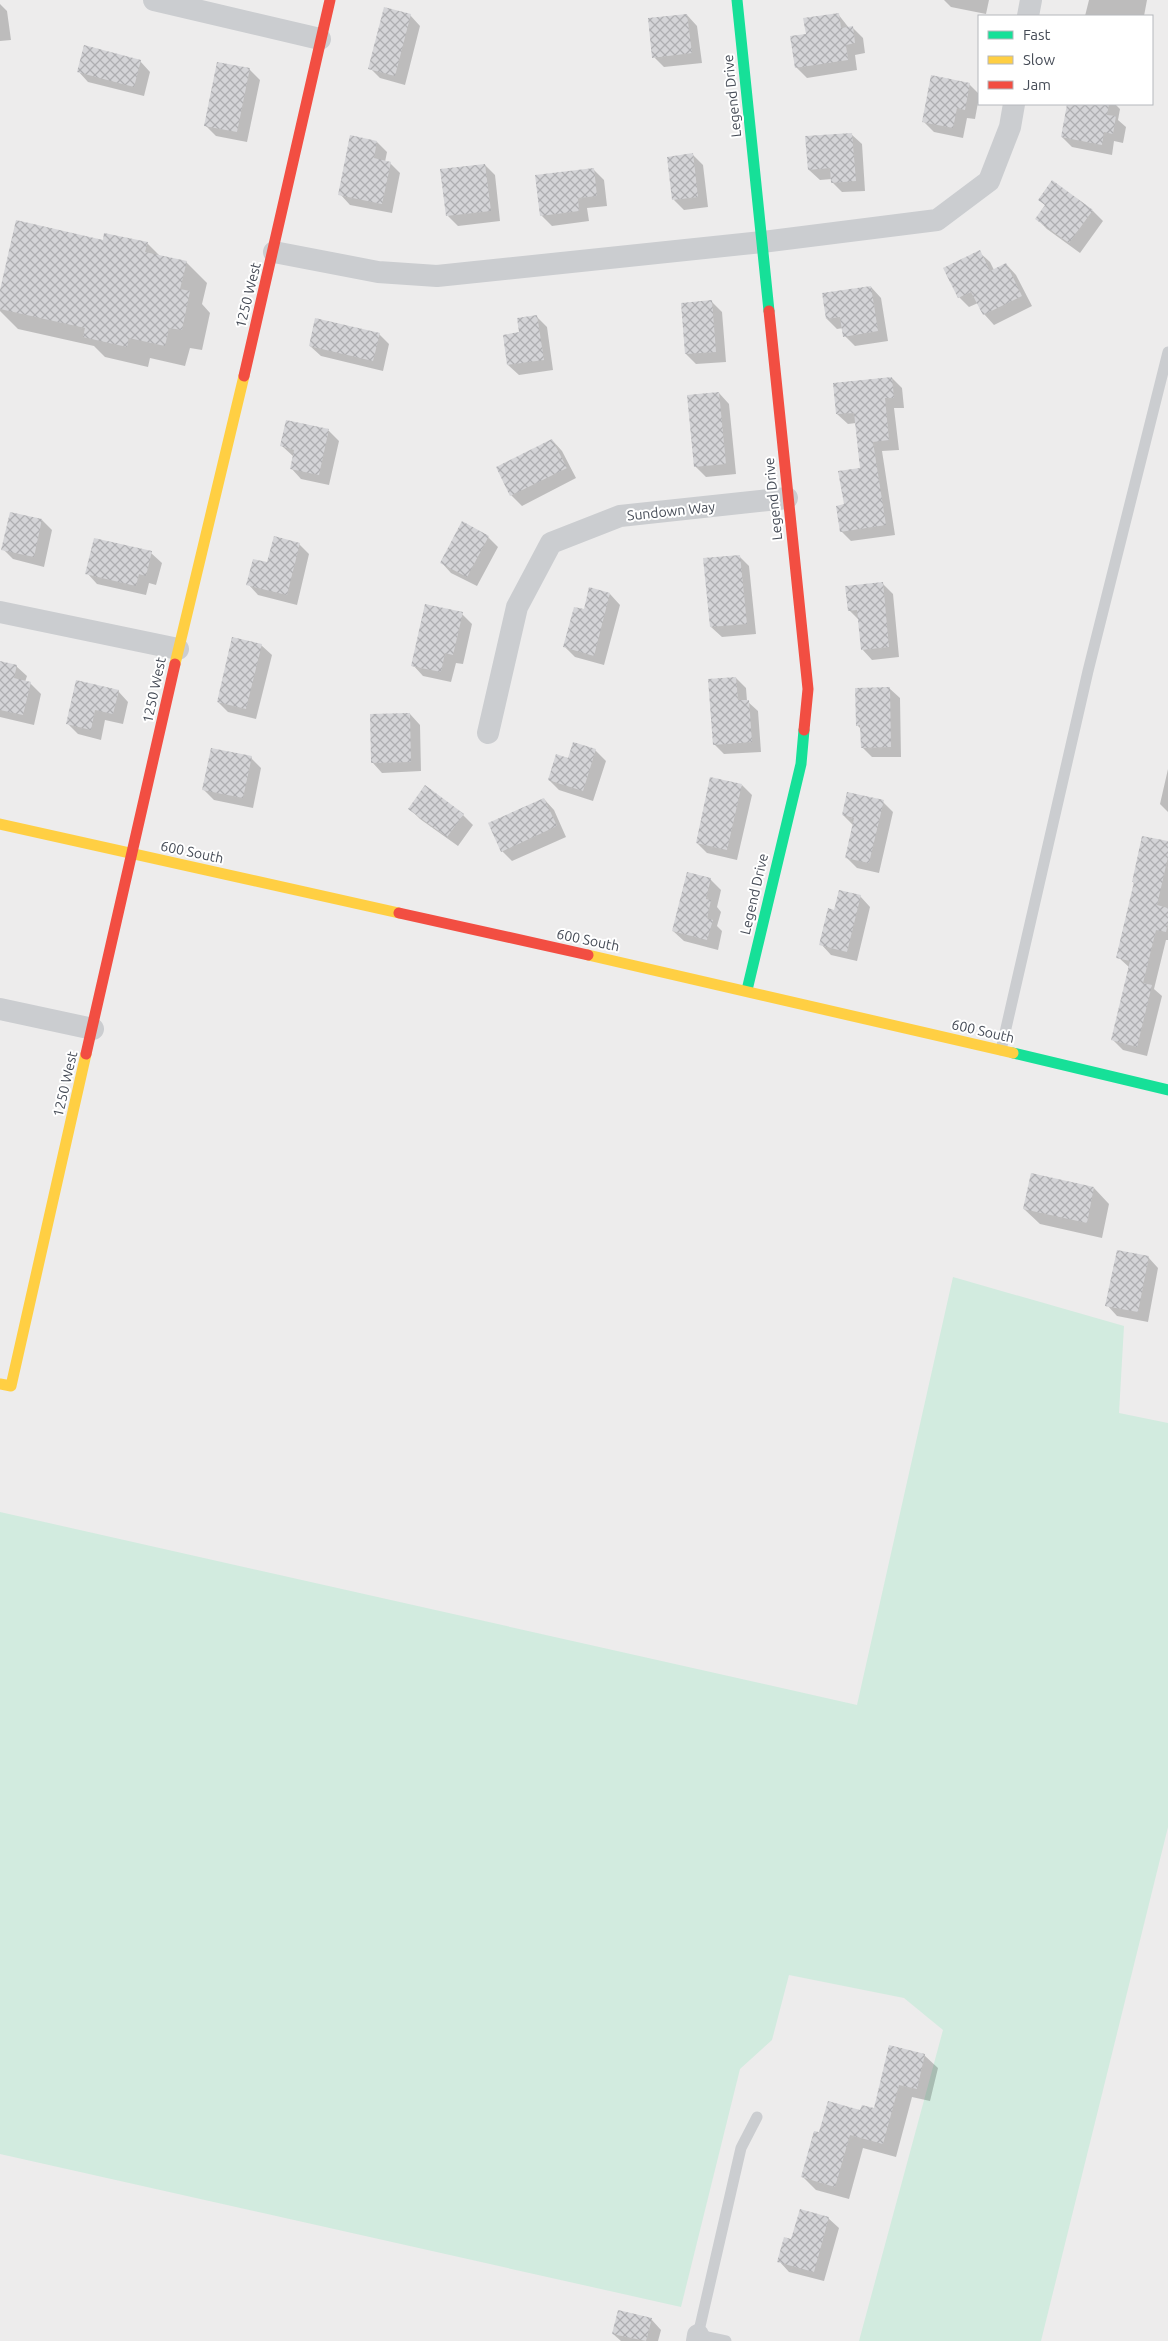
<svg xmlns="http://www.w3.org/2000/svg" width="1168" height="2341" font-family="Ubuntu,sans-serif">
	<defs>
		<pattern id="building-cross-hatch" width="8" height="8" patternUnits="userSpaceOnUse" patternTransform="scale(1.25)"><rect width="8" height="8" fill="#d4d4d7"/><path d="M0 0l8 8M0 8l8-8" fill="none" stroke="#aeaeb1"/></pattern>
	</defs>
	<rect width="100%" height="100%" fill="#edecec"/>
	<!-- grass -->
	<path fill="#d2ebdf" d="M953,1277L1124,1326L1119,1413L1168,1423V1827L1041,2341H859L943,2030L904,1998L789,1975L772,2040L740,2069L681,2307L0,2154V1512L857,1705Z"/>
	<!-- shadow -->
	<path fill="#0003" d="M944,0H989L986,14L951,7Z
		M1089,0H1147L1144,16H1085Z
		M0,4L7,11L11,40L0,41Z
		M838,14L849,28L852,27L863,38L865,53L855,55L857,70L807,78L796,67L807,35Z
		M410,15L420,26L405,85L380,78L370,68Z
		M687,15L697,26L702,63L664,67L654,57Z
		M140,61L150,72L144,96L88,82L78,71Z
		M218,63L250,70L260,80L247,142L216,136L205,125Z
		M969,84L979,94V97L975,119L967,118L963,138L934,132L924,122Z
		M1068,104H1115L1120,109L1118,120L1126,127L1123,143L1114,141L1112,155L1072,147L1062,137Z
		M851,134L862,144L865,191L842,192L832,182V179L820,180L809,170Z
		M377,142L387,152L385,162L390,163L400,173L392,213L350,205L340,194Z
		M693,155L703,165L708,207L684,210L674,200Z
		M485,165L495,175L500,221L458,226L448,216Z
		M593,169L604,180L607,206L587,208L589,221L552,226L541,215Z
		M1052,182L1093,211L1103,221L1080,253L1047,229L1037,219L1046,206L1039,199Z
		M104,241L147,243L160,256L186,262L207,283L202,304L210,313L202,350L190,348L185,366L150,358L148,367L105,357L94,346L18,329L0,311V296Z
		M979,252L990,262L994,270L1006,264L1016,275L1032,306L994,325L984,314L978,303L969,307L959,297Z
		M871,287L881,298L888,341L855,346L845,336L843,328L837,329L827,319L823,294Z
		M712,302L722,312L726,362L696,364L686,354Z
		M537,317L547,327L553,370L519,375L508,365L521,333Z
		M379,334L389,344L383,371L321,356L310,346Z
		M892,378L902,388L904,408H894L899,450L882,451L895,535L851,541L841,531L845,505L861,469L856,423L848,424L837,414Z
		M719,393L729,404L736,474L706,477L695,466Z
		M287,421L329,431L339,441L329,485L301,479L291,468L294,457L282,446Z
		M552,440L562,451L576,478L522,506L511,495L498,468Z
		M11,513L42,520L52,530L44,567L13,559L3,549Z
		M488,537L498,547L477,586L451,573L441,562Z
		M299,544L309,554L297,605L258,595L248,584L268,564Z
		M151,553L162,563L156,585L149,583L146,595L97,584L87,573Z
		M739,556L749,566L756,634L722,637L711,627L704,559Z
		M882,583L893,594L899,657L872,660L862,649L859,620L849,610Z
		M610,594L620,605L604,665L575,657L565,647L584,611Z
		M462,614L472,624L463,664L456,663L451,682L423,676L413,665Z
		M261,645L272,655L256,719L228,712L218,702Z
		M0,662L16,666L27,676L25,682L30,683L41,694L34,725L0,717Z
		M736,678L746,688L747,701L758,711L761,752L724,754L714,744Z
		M889,688L900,698L901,757H872L862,747L861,729L857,725Z
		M118,691L128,702L123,724L105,720L101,740L78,734L68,724Z
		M410,714L420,725L421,771L382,773L372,762Z
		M595,750L606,761L593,801L559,790L549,780L569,759Z
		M251,758L261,768L253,808L214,800L203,789Z
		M1168,769V812L1160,804Z
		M742,785L752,795L737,860L707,853L697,843Z
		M544,799L554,810L566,837L512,861L502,851Z
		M883,802L893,812L879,873L857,868L846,857L854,826L843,815Z
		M410,809L463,815L473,825L458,846L420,819Z
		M1168,843V940H1166L1154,989L1162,996L1147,1056L1123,1050L1113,1040L1130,968L1118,957L1135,884L1133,882Z
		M688,874L711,880L721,890L717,907L721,912L717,926L722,931L718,950L684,941L673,931Z
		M860,896L870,907L857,961L831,955L821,944Z
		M1094,1188L1109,1204L1102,1238L1040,1224L1024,1209Z
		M1148,1257L1158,1268L1148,1322L1117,1316L1107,1305Z
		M924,2055L938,2068L930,2101L912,2097L896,2157L863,2148L849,2199L816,2190L803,2177L820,2134L861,2111L875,2110Z
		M828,2218L839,2228L824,2281L789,2272L779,2261Z
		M651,2319L661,2330L658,2341H621L613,2334Z"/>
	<!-- building -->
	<path fill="url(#building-cross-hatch)" d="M384,7L411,14L395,76L368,69Z
		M839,13L841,28L853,26L855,43L846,45L848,60L795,68L790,36L806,34L803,18Z
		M687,14L692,53L652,58L648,18Z
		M84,45L141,60L134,87L77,72Z
		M217,62L250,68L237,132L204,126Z
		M931,75L970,83L965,110L957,108L953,128L922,122Z
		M1067,104H1109L1107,115L1116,116L1113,134L1104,132L1102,145L1061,137Z
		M852,133L856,181L831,183L830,168L808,170L805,136Z
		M350,135L377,141L374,158L391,162L382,204L338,195Z
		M693,153L698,197L672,200L667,157Z
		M485,164L491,211L446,216L440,169Z
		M594,168L597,196L578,198L579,211L540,216L535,175Z
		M1052,180L1093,210L1069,243L1035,219L1045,205L1038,200Z
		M16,220L103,240L104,233L148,242L145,252L187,261L180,289L190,291L182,330L169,328L165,346L129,338L127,347L83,337L85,328L0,309V290Z
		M980,250L990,271L1006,263L1022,296L983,315L971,292L958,298L943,268Z
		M871,286L878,331L843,337L840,317L826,319L822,293Z
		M712,300L716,352L685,354L681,303Z
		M537,315L544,360L507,365L503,335L519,332L517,318Z
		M315,318L380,333L373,361L309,346Z
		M892,377L894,398H885L889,440L873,442L886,525L840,532L836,506L844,504L838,471L860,468L854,413L836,414L833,383Z
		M719,392L726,464L694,467L687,395Z
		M286,420L329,429L319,475L290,469L294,450L280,446Z
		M552,439L567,468L510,496L496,467Z
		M10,512L42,519L34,557L1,550Z
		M462,521L489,536L467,577L440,563Z
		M274,536L300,543L287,595L246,585L253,559L267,562Z
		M94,538L152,551L146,576L139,574L136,586L85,574Z
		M740,555L747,624L710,627L703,558Z
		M883,582L889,647L861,650L857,610L848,611L845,586Z
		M589,587L610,593L594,656L563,647L574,607L584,609Z
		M425,604L463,612L453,655L445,653L441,672L411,666Z
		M232,637L262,644L246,709L217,702Z
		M0,661L17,665L14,678L31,682L23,715L0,710Z
		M736,677L738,700H749L752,742L713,745L708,679Z
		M76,680L119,690L113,714L95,710L91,730L66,724Z
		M890,687L891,747L861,748L860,725L856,726L855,688Z
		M410,713L411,762L371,763L370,714Z
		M573,742L596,749L583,791L548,780L556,754L568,758Z
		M211,748L252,756L243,798L202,790Z
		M710,777L742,784L727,850L696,843Z
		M425,785L464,814L447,837L408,809Z
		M847,792L884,800L869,863L845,858L854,818L842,815Z
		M544,798L557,826L501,852L488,823Z
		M1142,836L1168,841V857L1157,905L1168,908V923L1166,932L1156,930L1143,983L1152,985L1137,1047L1111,1040L1130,961L1116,958L1134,882H1132Z
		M687,872L711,878L706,899L711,900L707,918L713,920L707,940L672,931Z
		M839,890L861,895L847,952L819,945L828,908L834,910Z
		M1031,1173L1094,1187L1087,1223L1023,1209Z
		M1117,1250L1149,1256L1138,1312L1105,1306Z
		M889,2045L925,2054L917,2089L899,2085L883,2144L850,2135L835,2187L801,2177L814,2131L819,2132L828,2101L860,2110L862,2105L874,2108Z
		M800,2209L829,2217L814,2272L777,2262L784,2237L791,2239Z
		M618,2310L652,2318L646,2341L612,2334Z"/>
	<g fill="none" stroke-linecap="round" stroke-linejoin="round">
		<!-- lane -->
		<path stroke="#cbcdd0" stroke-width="11" d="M1001,1050L1088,671L1168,352
			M726,2341L698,2335L741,2148L757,2117"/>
		<!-- street -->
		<path stroke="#cbcdd0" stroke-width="22" d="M154,0L320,39
			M1028,16L1031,0
			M274,252L378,272L437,276L762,242L937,220L989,181L1010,127L1014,104
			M0,612L178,649
			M488,733L517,607L551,543L620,516L787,498
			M0,1009L93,1029
			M697,2341L698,2335"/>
		<!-- fast -->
		<path stroke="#16e098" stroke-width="11" d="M737,0L769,311
			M747,990L801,764L804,730
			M1013,1053L1168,1090"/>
		<!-- slow -->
		<path stroke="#ffcf43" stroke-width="11" d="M175,664L244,376
			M0,824L399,913
			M588,955L1013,1053
			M0,1384L11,1386L86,1054"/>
		<!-- jam -->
		<path stroke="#f24e42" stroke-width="11" d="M769,311L808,689L804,730
			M244,376L330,0
			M399,913L588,955
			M86,1054L175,664"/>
	</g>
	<g text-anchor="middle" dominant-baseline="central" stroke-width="4" stroke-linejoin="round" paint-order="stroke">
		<!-- street labels -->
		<g font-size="14" fill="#464c57" stroke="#fff">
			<text transform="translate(732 96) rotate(-96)">Legend Drive</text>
			<text transform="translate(248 295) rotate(-76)">1250 West</text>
			<text transform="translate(773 499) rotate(-96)">Legend Drive</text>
			<text transform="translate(671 511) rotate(-6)">Sundown Way</text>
			<text transform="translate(154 690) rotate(-78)">1250 West</text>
			<text transform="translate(192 852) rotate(12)">600 South</text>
			<text transform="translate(754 894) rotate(-77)">Legend Drive</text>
			<text transform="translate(588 940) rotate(12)">600 South</text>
			<text transform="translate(983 1031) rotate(13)">600 South</text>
			<text transform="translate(65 1084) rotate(-77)">1250 West</text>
		</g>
	</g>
	<!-- legend -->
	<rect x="978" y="15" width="175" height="90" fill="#ffffff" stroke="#b5b7bc"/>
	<rect x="988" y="31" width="25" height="8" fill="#16e098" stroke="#b5b7bc"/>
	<text x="1023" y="40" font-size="15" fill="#464c57">Fast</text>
	<rect x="988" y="56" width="25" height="8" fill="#ffcf43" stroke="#b5b7bc"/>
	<text x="1023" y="65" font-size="15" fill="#464c57">Slow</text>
	<rect x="988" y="81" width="25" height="8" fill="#f24e42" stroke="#b5b7bc"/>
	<text x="1023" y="90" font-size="15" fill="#464c57">Jam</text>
</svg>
